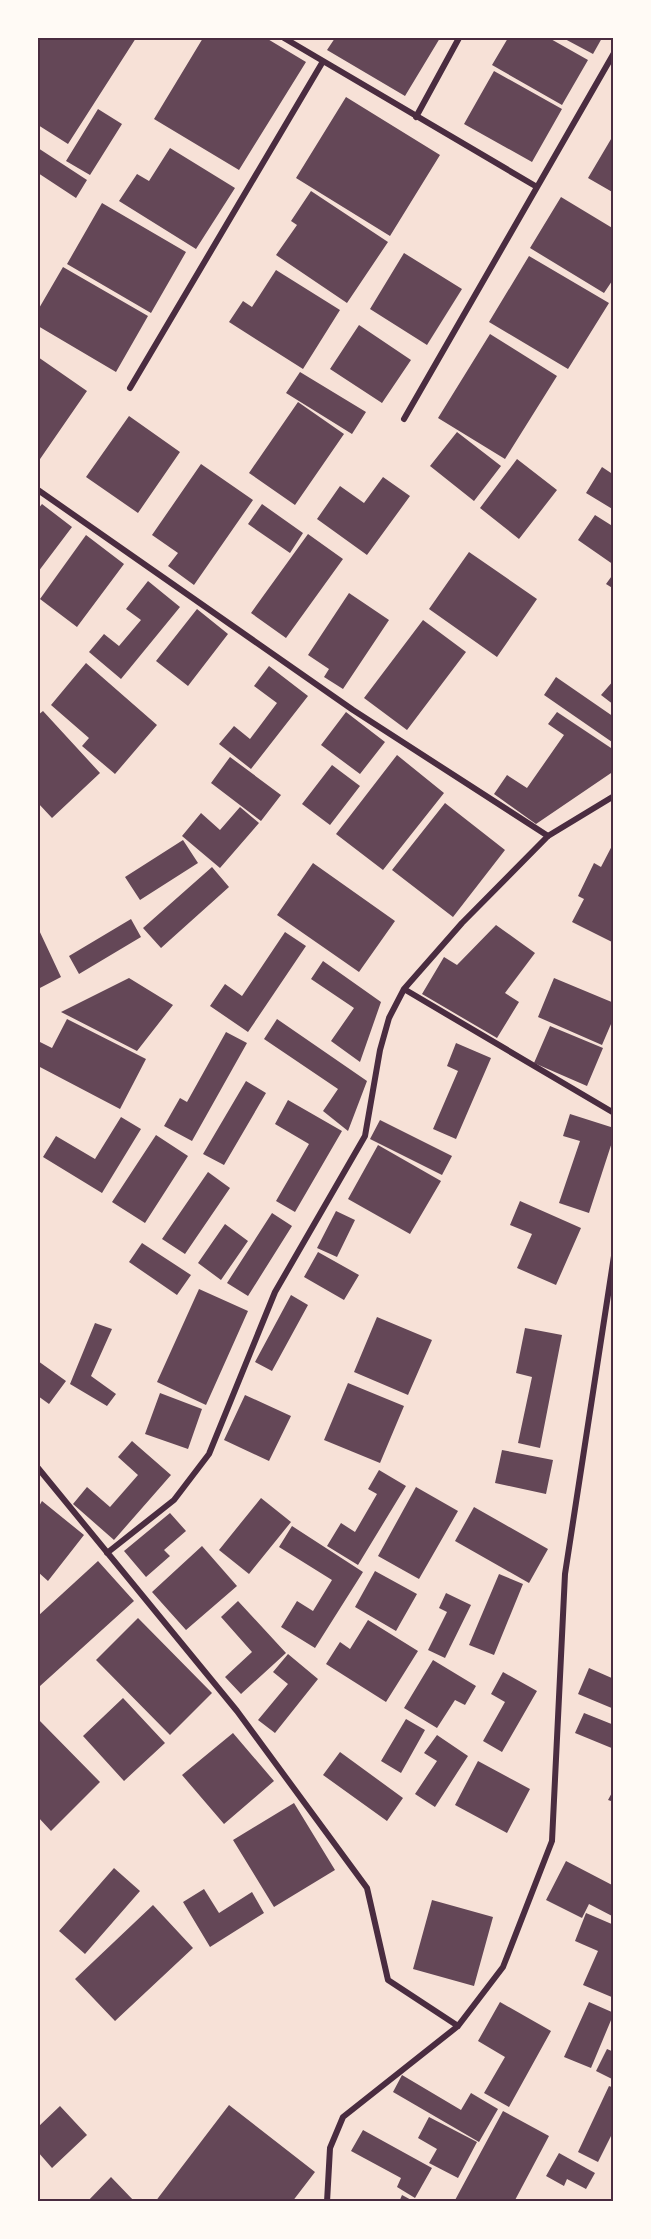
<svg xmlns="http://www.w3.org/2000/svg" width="651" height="2239" font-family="Jost,sans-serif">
	<rect width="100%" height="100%" fill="#f7e1d7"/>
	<!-- building -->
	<path fill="#644757" d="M38,38H136L68,144L38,125Z
		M203,38H266L306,62L239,170L154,119Z
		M335,38H440L405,96L327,50Z
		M508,38H549L588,60L562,105L492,65Z
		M563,38H602L593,54Z
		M494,71L562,109L532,162L464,124Z
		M346,97L440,155L390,236L296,178Z
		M98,109L122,124L90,175L66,161Z
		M614,134V193L588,178Z
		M38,148L87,180L76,198L38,173Z
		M170,148L235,188L196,249L119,201L137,174L149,181Z
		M311,191L388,242L347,303L276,255L297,225L291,221Z
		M561,197L614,229V278L604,293L530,248Z
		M102,203L186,252L151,313L67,264Z
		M404,253L462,289L427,345L370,309Z
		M529,256L609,303L568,369L489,322Z
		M63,267L148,316L116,372L38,326V310Z
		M276,270L340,310L303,369L229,322L243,301L252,307Z
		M359,325L411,360L382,403L330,369Z
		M490,334L557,376L505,459L438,418Z
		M38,357L87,391L38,462Z
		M300,372L366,412L352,434L286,393Z
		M298,402L344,434L295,505L249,473Z
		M129,416L180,452L138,513L86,477Z
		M457,432L501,466L474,501L430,466Z
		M517,459L557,490L519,539L480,508Z
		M201,464L253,500L194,585L168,566L178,553L152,535Z
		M602,467L614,475V510L586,493Z
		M383,477L410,496L367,555L317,519L340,486L364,503Z
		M42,504L72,527L38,572V509Z
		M262,504L303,533L290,553L248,524Z
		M595,515L614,527V565L578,540Z
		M308,534L343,559L286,638L251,613Z
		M86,535L124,564L77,627L40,599Z
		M469,552L537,599L497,657L429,609Z
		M614,573V589L606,584Z
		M148,581L180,607L121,679L89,652L104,634L119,646L141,620L126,609Z
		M349,593L389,620L343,689L324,677L329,669L308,655Z
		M197,609L228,634L188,686L156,661Z
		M423,620L466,652L407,730L364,698Z
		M86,663L157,725L115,774L82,746L89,738L51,705Z
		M269,666L308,696L251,769L219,744L234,726L250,739L277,703L254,686Z
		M556,677L614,717L612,742L544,695Z
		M614,680V705L601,695Z
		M43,711L100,773L52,818L38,803V715Z
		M346,712L385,742L360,774L321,745Z
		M557,712L614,750V771L536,824L494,794L507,775L527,788L564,735L548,724Z
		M397,755L444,793L383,870L336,834Z
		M230,757L281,795L261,821L211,783Z
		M332,765L360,786L330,825L302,804Z
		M445,803L505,850L453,917L392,870Z
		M240,807L259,823L220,868L182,836L201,813L220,830Z
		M183,840L198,863L140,900L125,877Z
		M614,842V943L572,922L584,899L578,896L594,863L601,867Z
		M313,863L395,921L359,972L277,915Z
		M212,867L229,887L161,948L143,928Z
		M131,919L141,937L79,974L69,956Z
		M496,925L535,953L505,993L519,1002L497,1038L422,994L444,957L457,965Z
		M38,928L61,977L38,989Z
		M285,932L306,946L248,1032L210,1006L225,984L242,996Z
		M323,961L381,1002L360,1062L331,1041L354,1008L311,979Z
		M129,978L173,1005L137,1051L61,1012Z
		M554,978L614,1003V1017L602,1045L538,1017Z
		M67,1019L146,1059L120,1109L38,1066V1041L52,1048Z
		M277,1019L367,1081L348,1131L323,1111L338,1089L264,1039Z
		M550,1026L603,1048L587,1086L534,1063Z
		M226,1032L247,1043L192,1141L164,1126L180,1098L187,1102Z
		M456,1043L491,1058L456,1139L433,1129L458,1071L447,1066Z
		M246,1081L266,1093L224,1165L203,1154Z
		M288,1100L342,1131L295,1212L276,1201L309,1144L275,1124Z
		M570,1114L614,1128V1136L589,1213L559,1203L580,1141L563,1136Z
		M121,1117L141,1129L102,1193L43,1157L56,1136L95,1159Z
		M380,1120L452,1156L442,1175L370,1139Z
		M156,1135L188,1156L145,1223L112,1202Z
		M378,1145L441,1181L410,1234L348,1199Z
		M208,1172L230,1188L185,1254L162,1239Z
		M520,1201L581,1228L556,1285L517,1268L532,1234L510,1225Z
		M336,1211L355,1220L337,1257L317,1248Z
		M272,1213L292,1226L248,1296L227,1283Z
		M225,1224L248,1241L221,1280L198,1263Z
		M142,1243L191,1275L177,1295L129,1262Z
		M318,1252L359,1275L344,1300L304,1277Z
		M199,1289L248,1311L206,1405L157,1382Z
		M291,1295L308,1305L272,1371L255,1362Z
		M377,1317L432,1340L408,1395L354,1372Z
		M95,1323L112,1329L91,1376L116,1394L107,1406L70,1384Z
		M525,1328L562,1335L540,1448L518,1443L532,1377L516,1373Z
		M38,1361L66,1381L49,1404L38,1396Z
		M348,1383L404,1406L380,1463L324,1440Z
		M160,1393L202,1409L188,1449L145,1434Z
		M245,1395L291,1416L269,1461L224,1440Z
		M132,1441L171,1475L114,1540L73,1504L87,1487L110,1507L138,1475L118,1457Z
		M502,1450L553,1460L546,1494L495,1483Z
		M379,1470L406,1486L358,1565L327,1546L341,1523L355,1532L377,1494L368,1489Z
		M416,1487L458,1511L419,1579L378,1556Z
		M261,1498L291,1522L249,1574L219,1550Z
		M42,1501L84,1535L48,1581L38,1572V1508Z
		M474,1507L548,1549L529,1583L455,1541Z
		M170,1513L186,1531L164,1550L170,1556L146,1577L124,1551Z
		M292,1526L363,1572L315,1648L281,1627L297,1601L313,1611L332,1580L279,1547Z
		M202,1546L237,1586L186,1630L152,1592Z
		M98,1561L134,1601L40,1686L38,1683V1616Z
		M375,1571L417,1594L396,1631L355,1607Z
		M499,1574L523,1584L494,1655L469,1645Z
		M446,1593L471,1605L445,1658L428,1650L447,1612L439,1608Z
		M238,1601L286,1653L241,1694L225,1677L252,1652L221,1617Z
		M138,1618L212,1693L170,1735L96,1660Z
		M368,1620L418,1651L386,1702L326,1664L340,1642L350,1649Z
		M288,1654L318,1679L275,1733L258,1720L288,1684L273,1672Z
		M433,1660L476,1686L465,1705L455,1700L437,1728L404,1708Z
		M589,1668L614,1679V1709L578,1694Z
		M503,1672L537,1691L502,1752L483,1741L505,1702L491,1694Z
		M123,1698L165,1743L124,1781L83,1736Z
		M584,1713L614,1725V1749L575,1733Z
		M406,1719L425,1730L401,1773L381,1761Z
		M39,1720L100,1782L51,1831L38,1817Z
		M233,1733L274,1781L224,1824L182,1775Z
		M437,1735L468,1756L435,1807L415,1794L437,1761L424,1753Z
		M340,1752L403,1798L387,1821L323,1775Z
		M478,1761L530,1789L507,1833L455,1805Z
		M614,1789V1802L608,1800Z
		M294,1803L335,1870L274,1907L233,1840Z
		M566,1861L614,1886V1917L589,1904L582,1918L546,1900Z
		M114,1868L140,1891L85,1954L59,1931Z
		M204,1889L219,1913L252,1892L264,1913L210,1947L183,1902Z
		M432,1900L493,1917L474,1986L413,1969Z
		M153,1905L193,1948L115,2021L75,1979Z
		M586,1913L614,1925V1998L583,1985L598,1951L575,1941Z
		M500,2002L551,2031L509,2107L484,2093L505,2057L478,2041Z
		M589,2002L614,2013L591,2068L564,2057Z
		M607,2049L614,2052V2080L596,2071Z
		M402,2075L461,2110L471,2093L498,2109L479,2142L393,2092Z
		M609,2086L614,2088V2130L598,2162L578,2152Z
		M229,2105L315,2172L292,2202H155Z
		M60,2106L87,2135L52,2168L38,2152V2127Z
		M503,2111L549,2136L514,2202H454Z
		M429,2117L477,2142L458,2178L429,2163L437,2149L418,2138Z
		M363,2130L432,2168L415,2198L397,2187L401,2178L351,2151Z
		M559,2153L595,2173L586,2189L567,2179L564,2186L546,2176Z
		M111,2177L135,2202H87Z
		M402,2195L415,2202H399Z"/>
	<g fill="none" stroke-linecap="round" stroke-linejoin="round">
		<!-- minor -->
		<path stroke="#4a2c40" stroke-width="6" d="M284,38L537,187
			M416,117L459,38
			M130,388L322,63
			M404,419L614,53
			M38,490L353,710L548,836
			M404,989L614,1113
			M38,1468L237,1711L367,1888L388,1980L458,2026
			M107,1553L174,1500L209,1454L275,1292L365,1136L380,1050L389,1018L404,989L462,923L548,836L614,796
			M327,2202L330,2148L343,2117L458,2026L503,1967L552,1841L565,1574L614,1256"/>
	</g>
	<!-- border -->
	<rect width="651" height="2239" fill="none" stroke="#fffaf5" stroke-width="78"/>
	<rect x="39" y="39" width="573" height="2161" fill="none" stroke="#4a2c40" stroke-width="2"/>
</svg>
